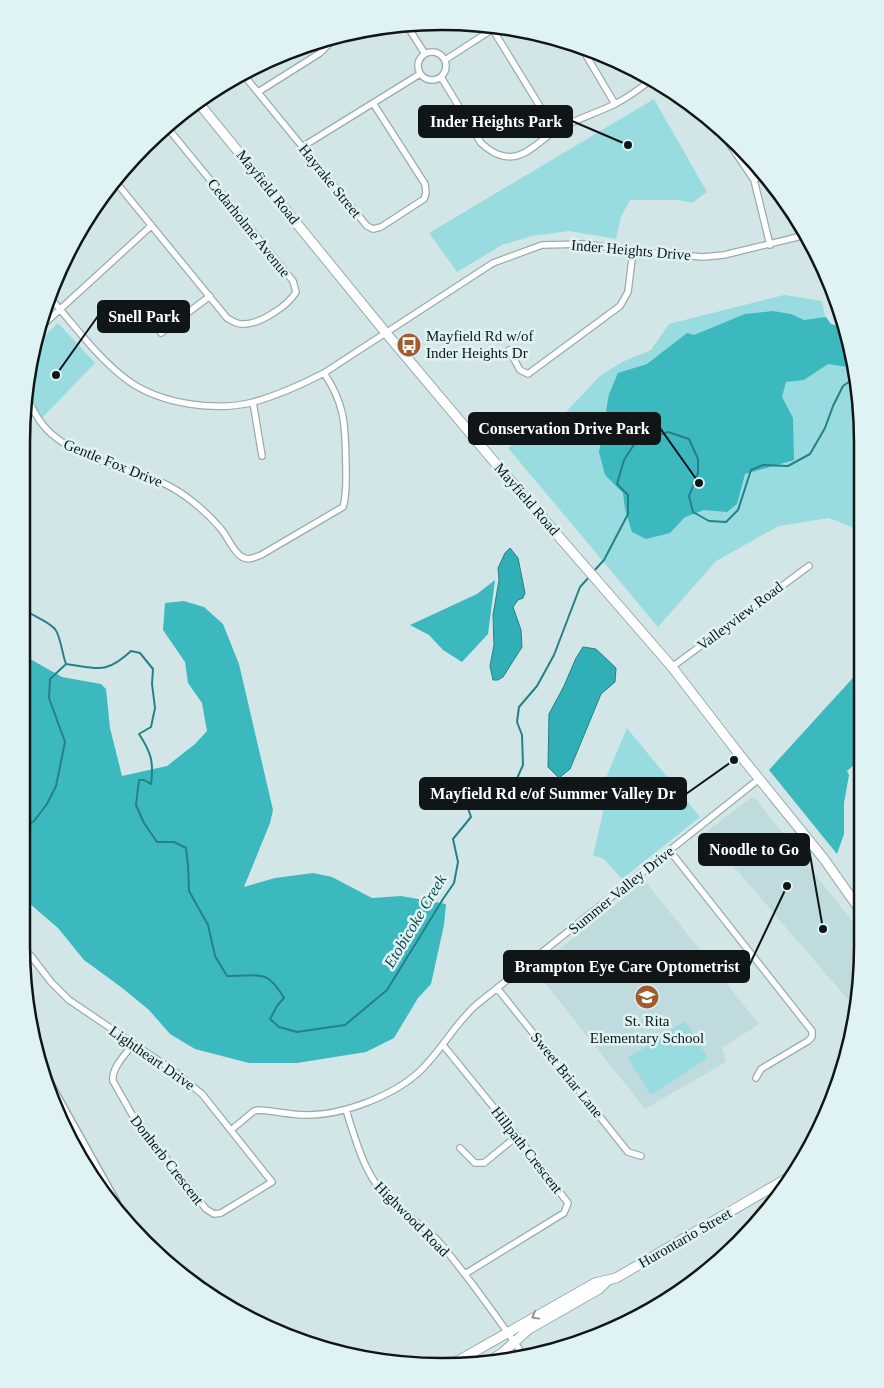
<svg xmlns="http://www.w3.org/2000/svg" width="884" height="1388" font-family="Georgia,serif">
	<rect width="100%" height="100%" fill="#d3e6e7"/>
	<!-- built -->
	<path fill="#bfdbdd" d="M754,797L860,931L859,1001L857,1010L705,833L749,799Z
		M645,881L759,1024L722,1048L726,1062L645,1109L534,969Z"/>
	<!-- green -->
	<path fill="#98dce0" d="M654,99L707,192L692,203L678,200H630L621,217L616,239L569,231L532,236L502,245L457,272L429,233Z
		M784,295L822,301L829,337L849,336L862,415L861,535L857,529L829,518L779,526L716,561L658,627L508,448L528,434L565,413L600,376L622,362L651,350L669,324Z
		M58,323L95,363L42,418L25,387L39,341Z
		M627,728L700,817L622,879L604,859L593,855L603,813L599,794Z
		M685,1021L708,1058L651,1095L628,1058Z"/>
	<!-- forest -->
	<path fill="#3cb8bf" d="M773,311L791,314L804,320L826,317L831,324L846,328L854,368L828,364L804,380L786,382L782,397L793,418L794,460L745,474L737,504L727,512L704,510L685,517L670,533L646,539L632,532L625,509L623,493L605,475L599,452L609,394L618,373L647,364L687,333L694,335L745,314Z
		M495,580L488,634L462,662L443,650L429,635L410,625L477,594Z
		M184,601L204,607L223,624L239,664L273,810L270,823L244,887L275,878L313,873L332,877L372,898L401,896L446,904L444,925L431,984L418,998L394,1038L366,1052L297,1063H249L195,1049L170,1034L149,1010L121,987L84,960L58,928L22,897L23,655L62,677L101,684L106,689L110,728L122,776L167,766L195,744L207,731L202,703L188,683L185,662L163,630L165,603Z
		M861,669L860,760L847,771L849,775L844,803V834L837,854L769,770Z"/>
	<!-- water -->
	<path fill="#30afb7" stroke="#268187" d="M510,548L518,558L525,593L523,598L518,600L513,607L521,630L522,647L503,677L498,680H493L490,666L494,645L493,615L499,580L498,568L505,553Z
		M583,647L596,649L616,668L615,682L601,694L570,769L559,778L548,767L549,714L564,686L576,658Z"/>
	<g fill="none" stroke-linecap="round" stroke-linejoin="round">
		<!-- stream -->
		<path stroke="#268187" stroke-width="2" d="M593,572L604,560L628,514V495L617,484L624,460L635,443L668,432L689,439L698,459V473L689,496L693,512L709,521L726,522L738,510L751,470L763,465L788,466L810,454L825,428L833,406L843,386L856,377
			M23,616L28,612C36,617 49,622 55,629C61,637 62,654 66,664C98,668 105,675 131,651L140,653L153,669L152,684L155,708L151,727L139,734C151,752 154,762 151,784L144,780H139L136,805L144,823L157,842H174L186,848L188,865L189,891L208,925L215,956L227,976C258,977 266,967 284,998L277,1006L270,1019L279,1027L297,1032L345,1025L387,990L443,899L454,883L458,862L453,839L471,817L466,802L468,793L480,784L492,781L501,789L514,785L523,765L522,735L517,722L519,707L537,686L554,655L580,587L590,576
			M22,829L34,821L47,804L56,786L65,742L49,698L50,679L65,665"/>
		<defs>
			<path id="minor" d="M406,24L425,54
				M490,25L555,131
				M580,45L615,104
				M418 66a14 14 0 1 1 28 0a14 14 0 1 1-28 0Z
				M445,60L499,25
				M242,73L367,226L373,229L381,227L424,199L426,193L425,184L373,103
				M441,77L481,143C491,152 502,159 516,156C530,153 542,139 555,131C573,120 595,114 615,104C629,97 641,88 653,78
				M258,92L320,53L329,44L330,37
				M716,124L754,180L770,245
				M302,147L420,74
				M754,180L764,174
				M115,181L227,318C232,321 236,324 242,324C259,325 288,306 296,292L293,281L166,126
				M51,299C76,327 99,360 130,382C162,404 216,412 254,402C278,395 301,385 324,373L493,263L542,245L585,244L633,251L703,257L724,255L806,235
				M44,324L151,226
				M161,333L210,296
				M509,350L520,370L528,374L620,306L628,292L633,251
				M25,394C30,403 34,413 40,421C63,455 125,469 163,483C183,492 206,511 221,529C228,537 233,552 242,557C249,561 255,557 261,555L343,507C347,494 346,481 346,468C345,429 347,407 324,373
				M253,402L262,456
				M672,667L809,566
				M670,851L812,1031V1037L808,1041L761,1069L756,1078
				M21,947L31,956L51,982L69,1000L174,1071L202,1094L272,1182L221,1213L214,1214L206,1209L134,1118L113,1081C111,1068 126,1054 133,1044
				M497,988L628,1152L641,1156
				M443,1045L517,1136L568,1203L564,1213L465,1274
				M346,1110C357,1144 365,1178 393,1204C408,1217 426,1227 440,1243C470,1279 497,1317 524,1356
				M231,1130L254,1111L258,1110C275,1111 291,1115 307,1115C344,1115 396,1095 422,1069C442,1049 455,1024 476,1005L759,779
				M460,1148L475,1163H484L517,1136"/>
			<path id="secondary" d="M197,101L386,333L502,471L672,667L739,754L824,859L860,910"/>
			<path id="primary" d="M489,1361L501,1354L529,1329L599,1289L608,1280
				M449,1366L595,1283L616,1278L786,1179"/>
			<path id="motorway" d="M42,1074L114,1203"/>
		</defs>
		<!-- minor casing -->
		<use href="#minor" stroke="#9aacad" stroke-width="8"/>
		<!-- secondary casing -->
		<use href="#secondary" stroke="#9aacad" stroke-width="11"/>
		<!-- primary casing -->
		<use href="#primary" stroke="#9aacad" stroke-width="11"/>
		<!-- motorway casing -->
		<use href="#motorway" stroke="#9aacad" stroke-width="14"/>
		<!-- minor -->
		<use href="#minor" stroke="#fff" stroke-width="5.5"/>
		<!-- secondary -->
		<use href="#secondary" stroke="#fff" stroke-width="9"/>
		<!-- primary -->
		<use href="#primary" stroke="#fff" stroke-width="9"/>
		<!-- motorway -->
		<use href="#motorway" stroke="#fff" stroke-width="11"/>
	</g>
	<!-- one-way arrows -->
	<defs><path id="oneway-chevron" d="M-2-3.5L2.5 0L-2 3.5" fill="none" stroke-width="1.6" stroke-linecap="round" stroke-linejoin="round" transform="scale(1.25)"/></defs>
	<use stroke="#939697" href="#oneway-chevron" transform="translate(535 1316) rotate(151)"/>
	<!-- icons -->
	<defs>
		<symbol id="bus-disc" viewBox="-11 -11 22 22"><circle r="9.5" fill="#a05b2f" stroke="#e0f3f4"/><path d="M-5-6H5V4H4V6H2V4H-2V6H-4V4H-5ZM-3.5-4V0h7V-4ZM-3.5 1.2v1.5H-2V1.2ZM2 1.2v1.5H3.5V1.2Z" fill="#fff"/></symbol>
		<symbol id="school-disc" viewBox="-11 -11 22 22"><circle r="9.5" fill="#a05b2f" stroke="#e0f3f4"/><path d="M0-5L7-2L0 1L-7-2ZM-4 1L0 2.5L4 1V4Q0 6-4 4Z" fill="#fff"/></symbol>
	</defs>
	<g fill-rule="evenodd">
		<use href="#bus-disc" x="395" y="331" width="28" height="28"/>
		<use href="#school-disc" x="633" y="983" width="28" height="28"/>
	</g>
	<g text-anchor="middle" dominant-baseline="central" stroke-width="5" stroke-linejoin="round" paint-order="stroke">
		<!-- street labels -->
		<g font-size="15" fill="#101617" stroke="#e0f3f4">
			<text transform="translate(330 181) rotate(51)">Hayrake Street</text>
			<text transform="translate(268 187) rotate(51)">Mayfield Road</text>
			<text transform="translate(249 228) rotate(51)">Cedarholme Avenue</text>
			<text transform="translate(631 250) rotate(5)">Inder Heights Drive</text>
			<text transform="translate(113 463) rotate(22)">Gentle Fox Drive</text>
			<text transform="translate(527 499) rotate(49)">Mayfield Road</text>
			<text transform="translate(740 616) rotate(-37)">Valleyview Road</text>
			<text transform="translate(621 890) rotate(-39)">Summer Valley Drive</text>
			<text transform="translate(152 1058) rotate(35)">Lightheart Drive</text>
			<text transform="translate(567 1075) rotate(51)">Sweet Briar Lane</text>
			<text transform="translate(527 1150) rotate(52)">Hillpath Crescent</text>
			<text transform="translate(167 1160) rotate(52)">Donherb Crescent</text>
			<text transform="translate(412 1219) rotate(45)">Highwood Road</text>
			<text transform="translate(685 1238) rotate(-30)">Hurontario Street</text>
		</g>
		<!-- poi labels -->
		<g font-size="15" fill="#101617" stroke="#e0f3f4" text-anchor="start">
			<text x="426" y="336">Mayfield Rd w/of<tspan x="426" dy="17">Inder Heights Dr</tspan></text>
			<text x="647" y="1021" text-anchor="middle">St. Rita<tspan x="647" dy="17">Elementary School</tspan></text>
		</g>
		<!-- water labels -->
		<g font-size="16" font-style="italic" fill="#13494c" stroke="#e0f3f4">
			<text transform="translate(415 921) rotate(-59)">Etobicoke Creek</text>
		</g>
	</g>
	<!-- crop -->
	<path d="M0 0H884V1388H0ZM442 30H442A412 412 0 0 1 854 442V946A412 412 0 0 1 442 1358H442A412 412 0 0 1 30 946V442A412 412 0 0 1 442 30Z" fill="#e0f3f4" fill-rule="evenodd"/>
	<path fill="none" stroke="#101617" stroke-width="2.5" d="M442 30H442A412 412 0 0 1 854 442V946A412 412 0 0 1 442 1358H442A412 412 0 0 1 30 946V442A412 412 0 0 1 442 30Z"/>
	<!-- callouts -->
	<path fill="none" stroke="#101617" stroke-width="2" d="M628 145L572 121M56 375L98 316M699 483L660 428M734 760L686 794M823 929L809 849M787 886L749 966"/>
	<g fill="#101617" stroke="#e0f3f4" stroke-width="2">
		<circle cx="628" cy="145" r="5"/>
		<circle cx="56" cy="375" r="5"/>
		<circle cx="699" cy="483" r="5"/>
		<circle cx="734" cy="760" r="5"/>
		<circle cx="823" cy="929" r="5"/>
		<circle cx="787" cy="886" r="5"/>
	</g>
	<g fill="#101617" stroke="#101617" stroke-width="2">
		<rect x="419" y="106" width="153" height="31" rx="5"/>
		<rect x="98" y="301" width="91" height="31" rx="5"/>
		<rect x="469" y="413" width="191" height="31" rx="5"/>
		<rect x="420" y="778" width="266" height="31" rx="5"/>
		<rect x="699" y="834" width="110" height="31" rx="5"/>
		<rect x="504" y="951" width="245" height="31" rx="5"/>
	</g>
	<g font-size="16" text-anchor="middle" font-weight="bold" fill="#fff">
		<text x="496" y="127">Inder Heights Park</text>
		<text x="144" y="322">Snell Park</text>
		<text x="564" y="434">Conservation Drive Park</text>
		<text x="553" y="799">Mayfield Rd e/of Summer Valley Dr</text>
		<text x="754" y="855">Noodle to Go</text>
		<text x="627" y="972">Brampton Eye Care Optometrist</text>
	</g>
</svg>
